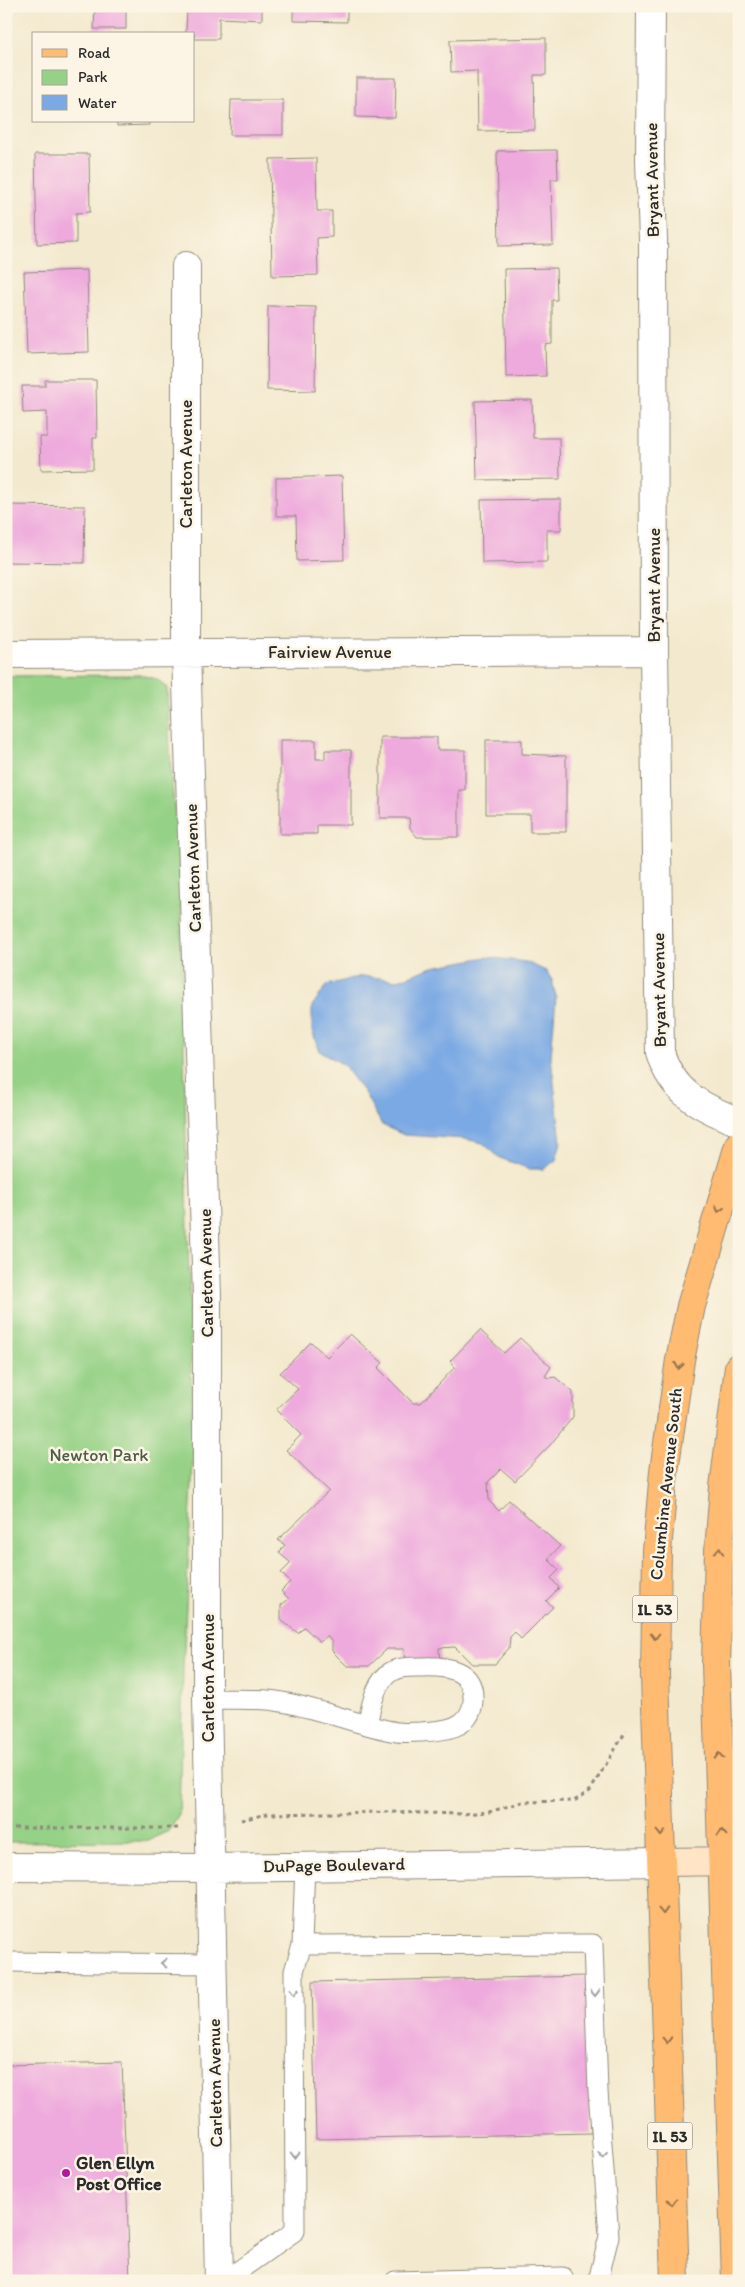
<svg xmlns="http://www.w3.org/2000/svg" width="745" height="2287" font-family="Itim,sans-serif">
	<rect width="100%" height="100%" fill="#fcf5e5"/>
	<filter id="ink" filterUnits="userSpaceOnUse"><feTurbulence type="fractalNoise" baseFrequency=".02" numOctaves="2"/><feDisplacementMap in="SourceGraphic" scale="10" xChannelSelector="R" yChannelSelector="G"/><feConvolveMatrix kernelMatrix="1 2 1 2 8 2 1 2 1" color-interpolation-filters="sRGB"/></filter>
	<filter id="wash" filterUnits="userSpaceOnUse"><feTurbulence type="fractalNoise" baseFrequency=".0096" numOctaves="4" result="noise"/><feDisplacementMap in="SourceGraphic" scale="20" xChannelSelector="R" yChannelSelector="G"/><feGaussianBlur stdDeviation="1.12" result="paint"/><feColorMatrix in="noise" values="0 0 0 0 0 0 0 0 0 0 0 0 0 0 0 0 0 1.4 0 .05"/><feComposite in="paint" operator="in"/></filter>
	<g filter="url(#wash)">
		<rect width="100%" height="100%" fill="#f3e9ce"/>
		<!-- green -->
		<path fill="#95d186" stroke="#607e58" d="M140,675L157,679L167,688L171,774L180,870L193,1463L183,1668L179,1815L169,1831L146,1841L6,1842V676Z"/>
		<!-- water -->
		<path fill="#7aa9e4" stroke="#526a88" d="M486,957L526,962L546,971L552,980L556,997L551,1057L561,1142L556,1160L544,1169H530L500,1158L483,1143L465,1139L404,1135L382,1125L365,1094L344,1065L320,1051L312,1031V1006L327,985L362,976L398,980L433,967Z"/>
		<g id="blocks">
			<!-- building -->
			<path fill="#eea9dd" d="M95,6H126V29H94Z
				M187,6H262V20L219,18V39H194V34H186Z
				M293,6H347V22L293,21Z
				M546,38V75H534L535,130L478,131L477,71L451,72L450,40Z
				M356,78H396L395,118L356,117Z
				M231,100H283V135H230Z
				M117,121H149V125L117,126Z
				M557,150L558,179H551L553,245L499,246L497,151Z
				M35,154H89L90,212L76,213V243L37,244Z
				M316,158L317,211H332V237L317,238L318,275L272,276L270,159Z
				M556,268L557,300H552V344L545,345L546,376L506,377L504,269Z
				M87,270L89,352L27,354L24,272Z
				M268,306L316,307L315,391L267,390Z
				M45,380H96L97,438H93V469L41,470L40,437H47V412L23,413L22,386H45Z
				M532,400L533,438H559L560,479L477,480L475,401Z
				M342,476L344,560L297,561L296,516H276V478Z
				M561,499V530H547V562L482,563L481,500Z
				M6,505L85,506L84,563L6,562Z
				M380,737H437V750H465V790H459V837H417L410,828L409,818H380Z
				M280,740H316V759H325V750H351V825H317V834H280Z
				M486,740H522V754L566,756V832H530V814H486Z
				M480,1330L504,1353L520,1338L551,1367L545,1376L548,1378L555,1377L573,1392V1417L550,1445L515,1481L501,1469L488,1482L489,1501L499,1511L509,1500L560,1546L548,1559L559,1570L551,1578L559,1588L546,1601L553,1607L521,1639L515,1632L510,1637L509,1648L495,1664H472L455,1647L439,1648L440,1664L405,1665L404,1649H387L369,1666H347L332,1651V1642L327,1636L320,1642L304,1627L298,1633L281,1620V1605L289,1599L281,1591L290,1582L281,1573L291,1563L279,1553L285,1545L278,1540L329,1491L286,1450L301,1435L276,1410L298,1389L280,1373L311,1342L327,1357L350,1334L383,1363L378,1368L413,1403H421L455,1367L450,1361Z
				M588,1976L591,2133L316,2139L312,1982Z
				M122,2062L130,2281H6V2065Z"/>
		</g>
	</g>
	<g filter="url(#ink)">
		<use href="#blocks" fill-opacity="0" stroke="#8f8a7c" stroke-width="1"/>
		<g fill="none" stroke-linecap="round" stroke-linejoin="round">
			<defs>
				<path id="lane" d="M207,1699C230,1700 253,1698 276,1701C317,1707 356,1725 397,1732C404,1733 413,1732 420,1732C442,1731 471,1730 473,1701C475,1669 446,1666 422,1667C407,1667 394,1666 384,1678C373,1691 371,1709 367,1724
					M305,1865L302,1945L593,1944L598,2091L609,2236L598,2281
					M6,1962L213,1964
					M224,2281L295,2231L294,1971L302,1945
					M395,2281L563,2277"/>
				<path id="street" d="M651,6L650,161L653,239L654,651L660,1052C672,1093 701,1107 739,1122
					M186,266V653L207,1296V1699L219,2281
					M6,654L654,651
					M6,1867L211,1868L662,1862"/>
				<path id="secondary" d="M662,1862L739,1861"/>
				<path id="primary" d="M675,2281L655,1675L657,1551L664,1471L680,1360L691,1306L739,1145
					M736,2281L716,1664L719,1551L724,1487L739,1367"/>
			</defs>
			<!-- lane casing -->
			<use href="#lane" stroke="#8f8a7c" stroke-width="21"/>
			<!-- street casing -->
			<use href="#street" stroke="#8f8a7c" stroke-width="30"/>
			<!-- secondary casing -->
			<use href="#secondary" stroke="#8f8a7c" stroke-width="30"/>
			<!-- primary casing -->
			<use href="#primary" stroke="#8f8a7c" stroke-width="30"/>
			<!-- path -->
			<path stroke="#8f8a7c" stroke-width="3" stroke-dasharray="4 4" stroke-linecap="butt" d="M241,1820L267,1814L388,1812L461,1814L489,1812L522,1802L574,1801L590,1791L626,1731
				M6,1828H181"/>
			<!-- lane -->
			<use href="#lane" stroke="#fff" stroke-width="19"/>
			<!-- street -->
			<use href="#street" stroke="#fff" stroke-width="28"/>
			<!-- secondary -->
			<use href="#secondary" stroke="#ffe4c6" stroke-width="28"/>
			<!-- primary -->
			<use href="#primary" stroke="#febb71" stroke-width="28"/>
		</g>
		<!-- one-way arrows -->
		<defs><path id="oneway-chevron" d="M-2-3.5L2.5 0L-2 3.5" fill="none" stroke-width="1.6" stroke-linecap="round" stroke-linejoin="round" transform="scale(1.25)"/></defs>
		<g stroke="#94734e">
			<use href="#oneway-chevron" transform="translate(719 1209) rotate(107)"/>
			<use href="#oneway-chevron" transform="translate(679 1366) rotate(100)"/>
			<use href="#oneway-chevron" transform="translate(719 1551) rotate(-87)"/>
			<use href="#oneway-chevron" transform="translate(655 1636) rotate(90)"/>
			<use href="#oneway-chevron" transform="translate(719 1756) rotate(-92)"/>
			<use href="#oneway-chevron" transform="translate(661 1833) rotate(88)"/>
			<use href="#oneway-chevron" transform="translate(722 1833) rotate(-92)"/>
			<use href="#oneway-chevron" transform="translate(663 1911) rotate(88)"/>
			<use href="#oneway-chevron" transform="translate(667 2040) rotate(88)"/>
			<use href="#oneway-chevron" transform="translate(672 2202) rotate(88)"/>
		</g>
		<g stroke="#a0a0a0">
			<use href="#oneway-chevron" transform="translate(164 1963) rotate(-179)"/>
			<use href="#oneway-chevron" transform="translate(294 1992) rotate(90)"/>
			<use href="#oneway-chevron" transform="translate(595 1993) rotate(88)"/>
			<use href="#oneway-chevron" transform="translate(295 2155) rotate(90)"/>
			<use href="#oneway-chevron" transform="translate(603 2155) rotate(86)"/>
		</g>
	</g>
	<!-- markers -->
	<circle fill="#b5179e" stroke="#fcf5e5" stroke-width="2" cx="66" cy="2173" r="5"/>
	<g text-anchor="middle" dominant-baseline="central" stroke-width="5" stroke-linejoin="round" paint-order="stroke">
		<!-- shield labels -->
		<g fill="#fcf5e5" stroke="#6a6863" stroke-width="1">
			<rect x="632.5" y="1595.5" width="45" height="27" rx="4"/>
			<rect x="647.5" y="2122.5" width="45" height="27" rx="4"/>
		</g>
		<g font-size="16" font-weight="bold" fill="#2b2b2b">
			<text x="655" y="1609">IL 53</text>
			<text x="670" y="2136">IL 53</text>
		</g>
		<!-- street labels -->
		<g font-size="18" fill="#2b2b2b" stroke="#fcf5e5">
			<text transform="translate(652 180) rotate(-91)">Bryant Avenue</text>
			<text transform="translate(186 464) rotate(-90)">Carleton Avenue</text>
			<text transform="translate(654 585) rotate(-90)">Bryant Avenue</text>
			<text x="330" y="652">Fairview Avenue</text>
			<text transform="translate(193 868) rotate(-92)">Carleton Avenue</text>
			<text transform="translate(659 990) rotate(-91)">Bryant Avenue</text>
			<text transform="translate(206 1273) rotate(-91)">Carleton Avenue</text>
			<text transform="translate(666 1484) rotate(-84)">Columbine Avenue South</text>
			<text transform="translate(208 1678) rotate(-90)">Carleton Avenue</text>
			<text transform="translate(334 1865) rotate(-1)">DuPage Boulevard</text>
			<text transform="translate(215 2083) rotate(-91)">Carleton Avenue</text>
		</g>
		<!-- park labels -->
		<g font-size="18" fill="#4b5d46" stroke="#fcf5e5">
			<text x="99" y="1455">Newton Park</text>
		</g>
		<!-- poi labels -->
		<g font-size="18" font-weight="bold" fill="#2b2b2b" stroke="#fcf5e5" text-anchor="start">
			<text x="76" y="2163">Glen Ellyn<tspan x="76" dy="21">Post Office</tspan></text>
		</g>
	</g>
	<!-- margin -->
	<rect width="745" height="2287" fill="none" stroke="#fcf5e5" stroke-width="25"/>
	<!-- legend -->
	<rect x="32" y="32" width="162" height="90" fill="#fcf5e5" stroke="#a8a49b"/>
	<rect x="42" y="49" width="25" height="8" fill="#febb71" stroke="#a8a49b"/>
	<text x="78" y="58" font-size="15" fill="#2b2b2b">Road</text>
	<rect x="42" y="70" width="25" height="15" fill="#95d186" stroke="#a8a49b"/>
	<text x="78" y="82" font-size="15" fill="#2b2b2b">Park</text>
	<rect x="42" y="95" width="25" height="15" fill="#7aa9e4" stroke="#a8a49b"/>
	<text x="78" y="108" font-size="15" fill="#2b2b2b">Water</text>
</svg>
